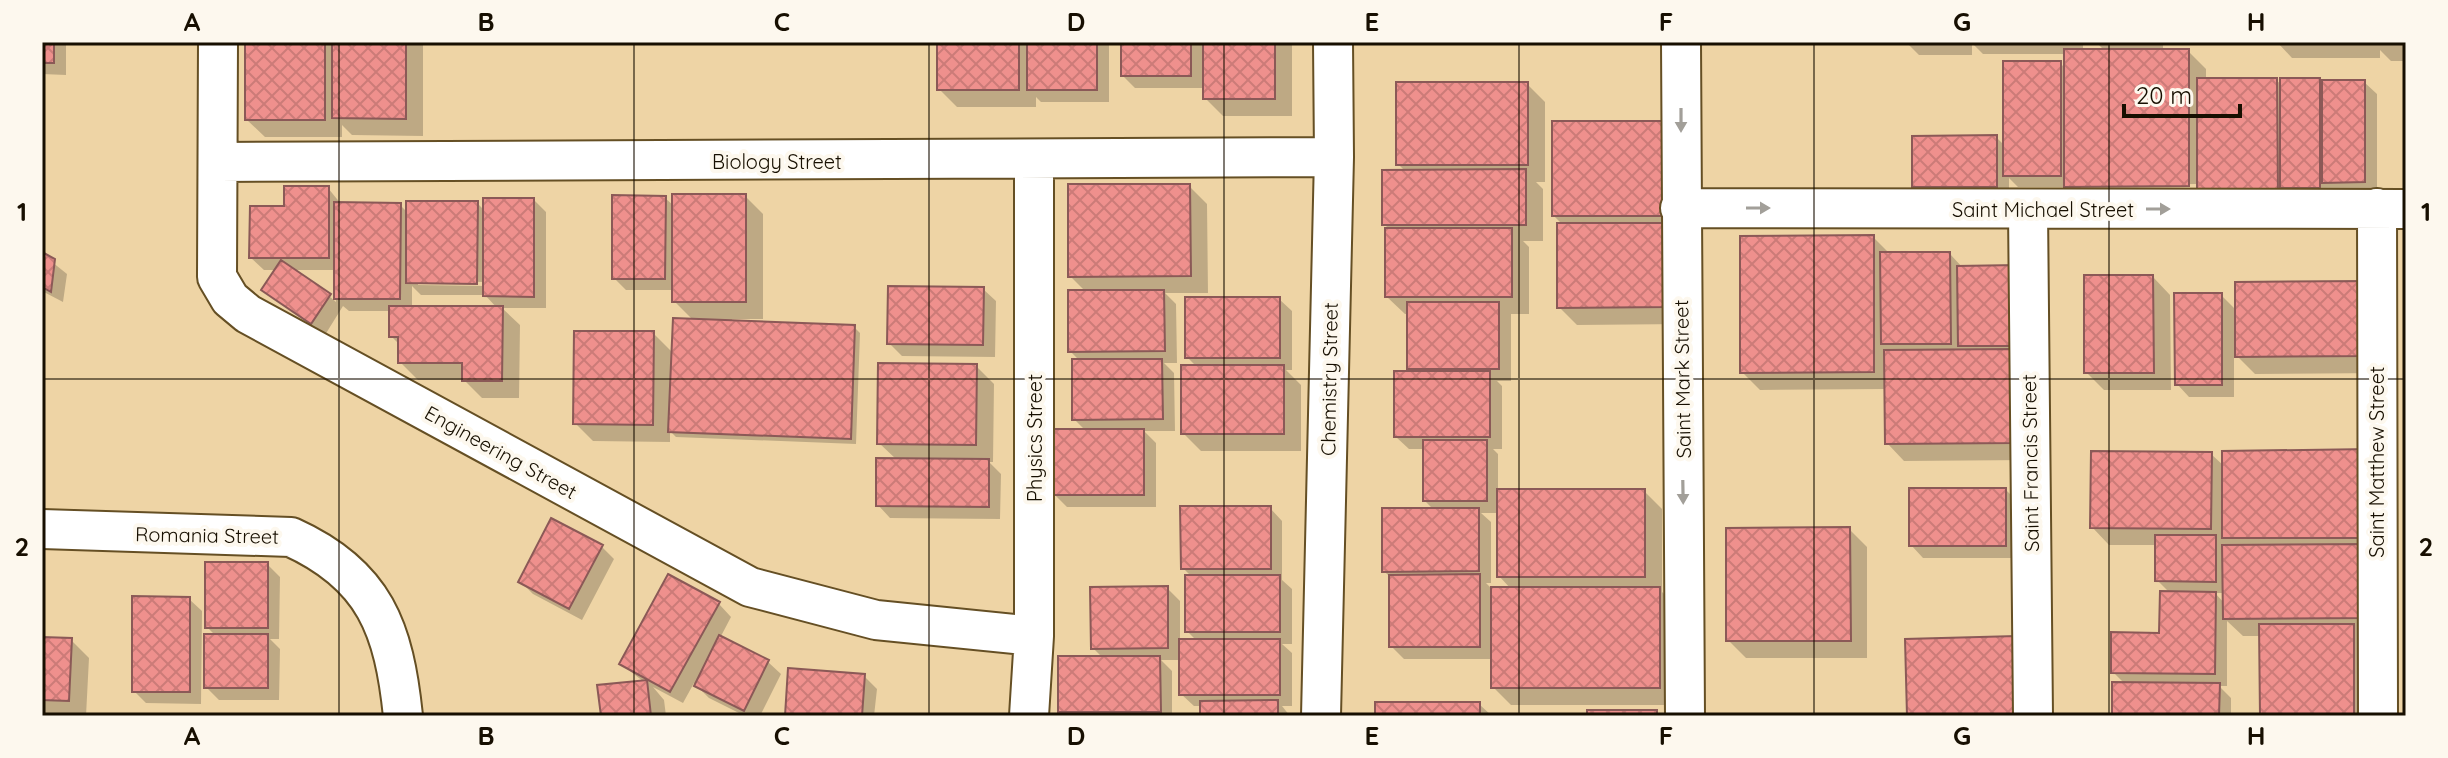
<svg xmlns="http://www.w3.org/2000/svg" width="2448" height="758" font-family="Quicksand,sans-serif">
	<defs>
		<pattern id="building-cross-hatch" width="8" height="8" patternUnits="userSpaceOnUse" patternTransform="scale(2)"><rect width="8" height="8" fill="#ef908d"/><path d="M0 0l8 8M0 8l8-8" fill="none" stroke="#cc7b78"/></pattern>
	</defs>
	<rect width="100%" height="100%" fill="#eed4a5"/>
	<!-- shadow -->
	<path fill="#0003" fill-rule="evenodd" d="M42,42H66V75L42,74Z
		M247,42H423V136L352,135L342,125V137H265L247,120Z
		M939,42H1109V102H1041L1036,97V107H957L939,89Z
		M1123,42H1292V116H1223L1205,98V88H1135L1123,76Z
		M1906,42H2083V51H2105L2096,42H2163V51H2188L2206,69V80H2276L2282,85V80L2364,82L2377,94V194L2084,204L2067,187H2018L2009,178V199H1926L1914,186L1996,137L2005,146L2060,63L2066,69V54H1983L1972,43V55H1919ZM2199,184V188L2081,189V185Z
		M2277,42H2406V61H2391L2380,50V58H2292Z
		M1527,84L1545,102V182H1536L1543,189V241H1523L1529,247V314H1511V381H1497L1502,386V449H1493L1498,454V491H1644L1662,509V592L1677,606V705H1511L1493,687V659H1404L1391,646V578L1384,571L1434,510L1425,501V449H1409L1396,437L1415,373L1409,368V314H1405L1387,297L1390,230L1384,224L1406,172L1398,164ZM1481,513H1499V576L1511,589H1492L1486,583H1491V522Z
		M1669,123L1684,324L1577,325L1559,307L1563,225L1554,216Z
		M1189,186L1207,204L1208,293H1165L1176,304L1177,363H1164L1174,373L1175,431H1144L1156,443V507H1067L1054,494L1086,431L1074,419L1080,361L1070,351L1086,292L1070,276Z
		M328,188L341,204L400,205L408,213L477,203L485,211L534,200L546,212V308H502L520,325L519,398H482L464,380H418L400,362V345L391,336V311H349L343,306L325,335L263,290L276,270H264L251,258L286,208ZM292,270H336V302L329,296ZM418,281L487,282V286L418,285ZM412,286L421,295H485L497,308H412Z
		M745,196L763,214V319H732V322L854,327L860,333L856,444L676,437L670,431V442L593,441L575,423L653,333L673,353L694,321L674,301V290H626L614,278L665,198L674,206Z
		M1873,237L1890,254H1950L1963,268L2016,267L2030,460L1904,461L1887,443L1886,389L1760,390L1742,372Z
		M42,254L67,274L63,302L42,291Z
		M2153,277L2170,295L2171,390H2104L2086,372Z
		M2367,283L2385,373L2255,374L2234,353V397H2189L2177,384L2221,295L2237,311Z
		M983,289L996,301L995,357L902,356L889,343Z
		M1279,299L1292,311V370H1286L1301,385V451H1201L1183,433L1197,367L1187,357Z
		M976,366L994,384L993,462H989L1001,474L1000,519L890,518L878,505L897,460L879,443Z
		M2370,451L2371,716H2262L2261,636H2243L2227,621V686H2219L2231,698V716H2114L2125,684L2113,672L2161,635L2170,593L2157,580V545H2109L2092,527L2211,454L2224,466ZM2215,593H2225V604Z
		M2006,490L2018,502V558H1923L1911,545Z
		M1270,508L1282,521V580L1292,589V644H1282L1292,653V706H1282L1290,716H1202V706H1194L1181,694V660H1161L1172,671V716H1065L1060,711L1103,658L1093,648L1167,588L1180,601V641H1197L1187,631L1192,577L1183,568Z
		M1849,529L1867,547V658H1746L1728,640Z
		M601,546L614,559L582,620L533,594L520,581Z
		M267,564L280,577L279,639H270L280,649L279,700H219L206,687L216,636L207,627Z
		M189,599L202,611L201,704L146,703L134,691Z
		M719,604L731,617L720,638L768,662L781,674L760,716H745L709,698L694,683L683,703L653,687L664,700L666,716H603L644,682L621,664Z
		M42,639L71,640L89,658L86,716H42Z
		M864,676L877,689L874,716H787Z
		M1479,704L1492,716H1377Z"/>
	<!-- building -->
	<path fill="url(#building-cross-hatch)" stroke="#8b5957" stroke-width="2" d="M42,42H54V63H42Z
		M245,42H325V120H245Z
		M332,42H406V119L332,118Z
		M937,42H1019V90H937Z
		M1027,42H1097V90H1027Z
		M1121,42H1191V76H1121Z
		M1203,42H1275V99H1203Z
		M2064,49H2189V186L2064,187Z
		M2003,61H2061V176H2003Z
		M2197,78H2277L2278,197L2197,198Z
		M2280,78H2320V188H2280Z
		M2322,80H2365V182L2322,183Z
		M1396,82H1528V165H1396Z
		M1552,121H1670V216H1552Z
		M1997,135V187H1912V136Z
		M1526,169V225H1382V170Z
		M1068,184H1190L1191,276L1068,277Z
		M284,186H329V258H249L250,206H284Z
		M672,194H746V302H672Z
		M612,195L666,196L665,279H612Z
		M483,198H534V297L483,296Z
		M406,201H478L477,284L406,283Z
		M334,202L401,203L400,299H334Z
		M1557,223H1666L1667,307L1557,308Z
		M1385,228H1512V297H1385Z
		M1874,235V372L1740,373V236Z
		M42,252L55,259L51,292L42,287Z
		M1880,252H1950L1951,344H1881Z
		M281,260L331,294L311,324L261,290Z
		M2017,265V346H1958L1957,266Z
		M2084,275H2153L2154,373H2084Z
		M2368,281L2369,356L2235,357V282Z
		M888,286L984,287L983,345L887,344Z
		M1068,290H1164L1165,351L1068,352Z
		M2174,293H2222V385H2175Z
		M1185,297H1280V358H1185Z
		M1407,302H1499V369H1407Z
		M389,306H503L502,381H462V363H398V337H389Z
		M673,318L855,325L851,439L668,432Z
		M574,331H654L653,425L573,424Z
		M2013,349L2014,443L1885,444L1884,350Z
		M1072,359H1162L1163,419L1072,420Z
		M878,363L977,364L976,445L877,444Z
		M1181,365H1284V434H1181Z
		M1394,371H1490V437H1394Z
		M1052,429H1144V495H1052Z
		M1423,440H1487V501H1423Z
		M2371,449L2372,538H2222V451Z
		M2091,451L2212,452L2211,529L2090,528Z
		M876,458L989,459V507L876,506Z
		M1909,488H2006V546H1909Z
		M1497,489H1645V577H1497Z
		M1180,506H1271V569H1181Z
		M1382,508H1479V571L1382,572Z
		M551,518L603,545L569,609L518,582Z
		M1850,527L1851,641H1726V528Z
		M2155,535H2216V582L2155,581Z
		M2370,544L2371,618L2223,619L2222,545Z
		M205,562H268V628H205Z
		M668,574L720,602L670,692L619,664Z
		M1480,574V647H1389V575Z
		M1185,575H1280V632H1185Z
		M1168,586V648L1091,649L1090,587Z
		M1491,587H1660V688H1491Z
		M2160,591L2216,592L2215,674L2111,673V632L2159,633Z
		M132,596L190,597V692H132Z
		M2259,624H2354V716H2260Z
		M204,634H268V688H204Z
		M719,635L769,660L744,711L694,686Z
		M2016,636L2018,716H1907L1905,639Z
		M42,637L72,638L69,701L42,700Z
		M1179,639H1280V695H1179Z
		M1058,656H1160L1161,712H1058Z
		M788,668L865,674L862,716H785Z
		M647,680L651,716H601L597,685Z
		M2112,682L2220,683L2219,716H2112Z
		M1278,700V716H1200V701Z
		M1375,702H1480V716H1375Z
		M1587,710H1657V716H1587Z"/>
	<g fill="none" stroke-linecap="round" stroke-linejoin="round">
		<defs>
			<path id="street" d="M218,42L217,277L230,299L248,314L750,587L876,620L1034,636
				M1681,42L1685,716
				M220,162L1334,157
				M1680,208L2406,209
				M2377,208L2378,716
				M2028,210L2033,716
				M42,529L291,537C375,575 394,629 403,716
				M1029,716L1034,636V161
				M1321,716L1334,157L1333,42"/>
		</defs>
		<!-- street casing -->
		<use href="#street" stroke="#654f24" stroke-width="42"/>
		<!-- street -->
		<use href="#street" stroke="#fff" stroke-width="38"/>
	</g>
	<!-- one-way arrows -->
	<defs><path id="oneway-solid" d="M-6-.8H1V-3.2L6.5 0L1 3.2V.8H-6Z" transform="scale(2)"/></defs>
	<g fill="#a29f99">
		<use href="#oneway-solid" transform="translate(1681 120) rotate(90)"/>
		<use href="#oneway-solid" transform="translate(1758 208)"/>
		<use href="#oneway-solid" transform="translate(2158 209)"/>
		<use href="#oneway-solid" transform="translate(1683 492) rotate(89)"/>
	</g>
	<!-- grid -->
	<path fill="none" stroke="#170f01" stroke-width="2" stroke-opacity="0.55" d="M339,42V716M634,42V716M929,42V716M1224,42V716M1519,42V716M1814,42V716M2109,42V716M42,379H2406"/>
	<g text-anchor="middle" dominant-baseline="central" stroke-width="8" stroke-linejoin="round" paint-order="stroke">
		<!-- street labels -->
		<g font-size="20" fill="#170f01" stroke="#fdf8ee">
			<text x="777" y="161">Biology Street</text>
			<text x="2043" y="209">Saint Michael Street</text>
			<text transform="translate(1329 379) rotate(-89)">Chemistry Street</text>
			<text transform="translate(1682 379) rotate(-91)">Saint Mark Street</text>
			<text transform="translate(1034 438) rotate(-90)">Physics Street</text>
			<text transform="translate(501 452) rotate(29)">Engineering Street</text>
			<text transform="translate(2376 462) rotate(-90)">Saint Matthew Street</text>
			<text transform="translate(2030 463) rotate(-91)">Saint Francis Street</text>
			<text transform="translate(207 535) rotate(1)">Romania Street</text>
		</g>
	</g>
	<!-- border -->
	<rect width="2448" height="758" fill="none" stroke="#fdf8ee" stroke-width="88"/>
	<!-- scale -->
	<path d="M2124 104v12h116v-12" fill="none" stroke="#170f01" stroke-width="4"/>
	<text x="2136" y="104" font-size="24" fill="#170f01" stroke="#fdf8ee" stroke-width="6" paint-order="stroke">20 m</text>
	<rect x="44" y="44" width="2360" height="670" fill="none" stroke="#170f01" stroke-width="3"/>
	<g font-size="26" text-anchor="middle" font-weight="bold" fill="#170f01">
		<text x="192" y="31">A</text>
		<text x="486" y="31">B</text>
		<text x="782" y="31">C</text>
		<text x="1076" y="31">D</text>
		<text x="1372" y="31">E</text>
		<text x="1666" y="31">F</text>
		<text x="1962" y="31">G</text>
		<text x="2256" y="31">H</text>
		<text x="22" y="221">1</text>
		<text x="2426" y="221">1</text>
		<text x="22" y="556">2</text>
		<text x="2426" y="556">2</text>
		<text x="192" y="745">A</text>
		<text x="486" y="745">B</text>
		<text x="782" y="745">C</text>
		<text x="1076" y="745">D</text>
		<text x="1372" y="745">E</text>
		<text x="1666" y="745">F</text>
		<text x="1962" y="745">G</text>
		<text x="2256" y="745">H</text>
	</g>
</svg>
